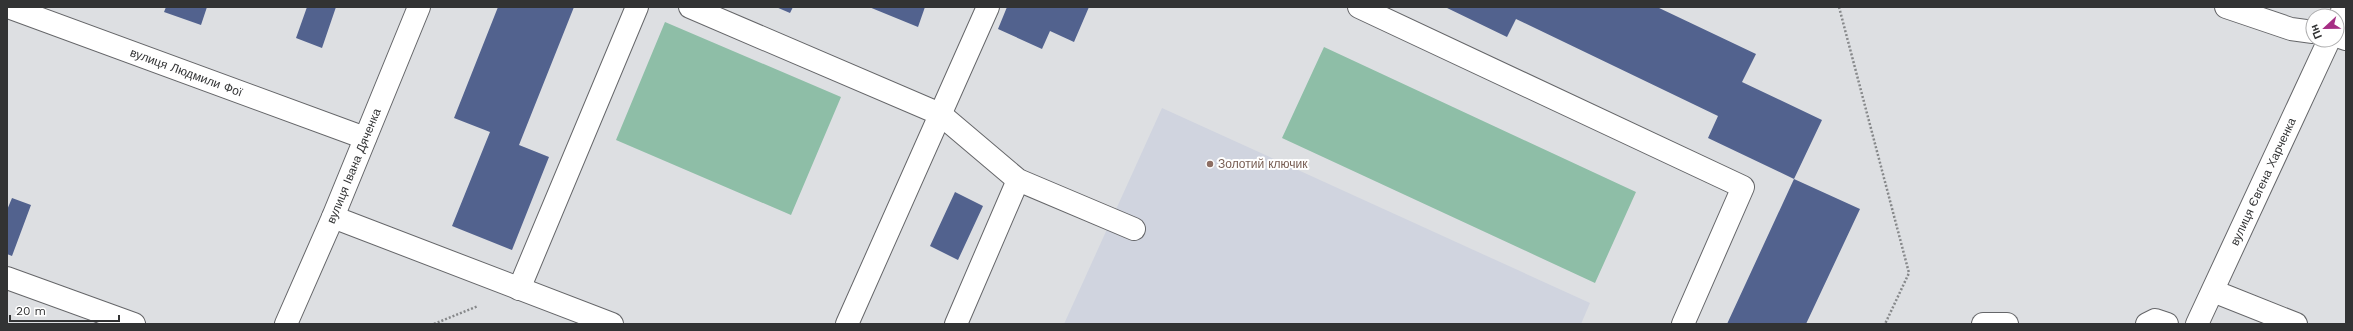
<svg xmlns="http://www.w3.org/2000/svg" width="2353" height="331" font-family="'Work Sans',sans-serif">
	<rect width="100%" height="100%" fill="#dddfe2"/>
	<!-- built -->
	<path fill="#d0d4df" d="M1162,108L1590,303L1581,324H1064Z"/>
	<!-- green -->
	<path fill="#8ebea7" d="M665,22L841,97L791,215L616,140Z
		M1324,47L1636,192L1595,283L1282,138Z"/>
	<!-- building -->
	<path fill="#52628e" d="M166,7H207L201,25L164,12Z
		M307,7H336L322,48L296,38Z
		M498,7H574L519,145L549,157L512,250L452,226L490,132L454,118Z
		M776,7H793L790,13Z
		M869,7H925L918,27Z
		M1007,7H1089L1074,42L1050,31L1042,49L998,29Z
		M1445,7H1657L1756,54L1742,82L1822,120L1794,179L1708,138L1718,116L1516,19L1507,37Z
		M1794,179L1860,209L1806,324H1727Z
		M955,192L983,206L958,260L930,246Z
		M12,198L31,205L12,256L7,254V210Z"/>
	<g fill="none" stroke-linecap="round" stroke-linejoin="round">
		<defs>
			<g id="minor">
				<path id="s1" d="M8,7L365,138"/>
				<path d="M690,7L940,114L1018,180L1134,229"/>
				<path d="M1359,7L1743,187L1683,324"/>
				<path d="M2226,7L2291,29L2313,32"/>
				<path d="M2337,36L2346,39"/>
				<path d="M333,217L612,324"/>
				<path d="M7,278L134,324"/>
				<path d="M519,289L637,7"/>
				<path d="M2213,291L2296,324"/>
				<path id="s2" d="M286,324L333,217L419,7"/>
				<path d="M847,324L988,7"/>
				<path d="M956,324L1018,180"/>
				<path d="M1983,324H2007"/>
				<path d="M2147,324L2155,320L2167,324"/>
			</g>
			<g id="major">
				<path d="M2337,23L2344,7"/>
				<path id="s3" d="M2197,324L2329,40"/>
			</g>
		</defs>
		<!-- minor casing -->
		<use href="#minor" stroke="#656669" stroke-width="24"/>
		<!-- major casing -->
		<use href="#major" stroke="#656669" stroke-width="24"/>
		<!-- path -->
		<path stroke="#86888a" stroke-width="2.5" stroke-dasharray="2 2" stroke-linecap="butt" d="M1839,7L1909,273L1885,324
			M434,324L478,306"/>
		<!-- minor -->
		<use href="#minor" stroke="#fff" stroke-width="22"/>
		<!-- major -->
		<use href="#major" stroke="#fff" stroke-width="22"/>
	</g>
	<!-- markers -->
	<circle fill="#8d6e63" stroke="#fff" stroke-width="1.5" cx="1210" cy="164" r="4"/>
	<g text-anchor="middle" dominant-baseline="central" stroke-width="4" stroke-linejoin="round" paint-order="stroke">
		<!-- street labels -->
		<g font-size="12" fill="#323334" stroke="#fff">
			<text stroke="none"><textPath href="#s1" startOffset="190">вулиця Людмили Фої</textPath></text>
			<text stroke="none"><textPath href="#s2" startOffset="172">вулиця Івана Дяченка</textPath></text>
			<text stroke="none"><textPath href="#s3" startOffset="157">вулиця Євгена Харченка</textPath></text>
		</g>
		<!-- education labels -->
		<g font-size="12" fill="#785e54" stroke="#fff" text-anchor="start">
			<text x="1218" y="164">Золотий ключик</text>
		</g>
	</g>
	<!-- border -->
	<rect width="2353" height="331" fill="none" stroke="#323334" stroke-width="16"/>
	<!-- north arrow -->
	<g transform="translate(2325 28) rotate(248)"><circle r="19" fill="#ffffff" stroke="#adadae"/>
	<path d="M0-3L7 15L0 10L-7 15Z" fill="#a62e84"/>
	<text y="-6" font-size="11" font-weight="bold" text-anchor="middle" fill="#323334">Пн</text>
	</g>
	<!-- scale -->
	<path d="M10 315v6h109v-6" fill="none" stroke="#323334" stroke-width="2"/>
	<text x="16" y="315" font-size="12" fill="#323334" stroke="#ffffff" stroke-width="3" paint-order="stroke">20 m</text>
</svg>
